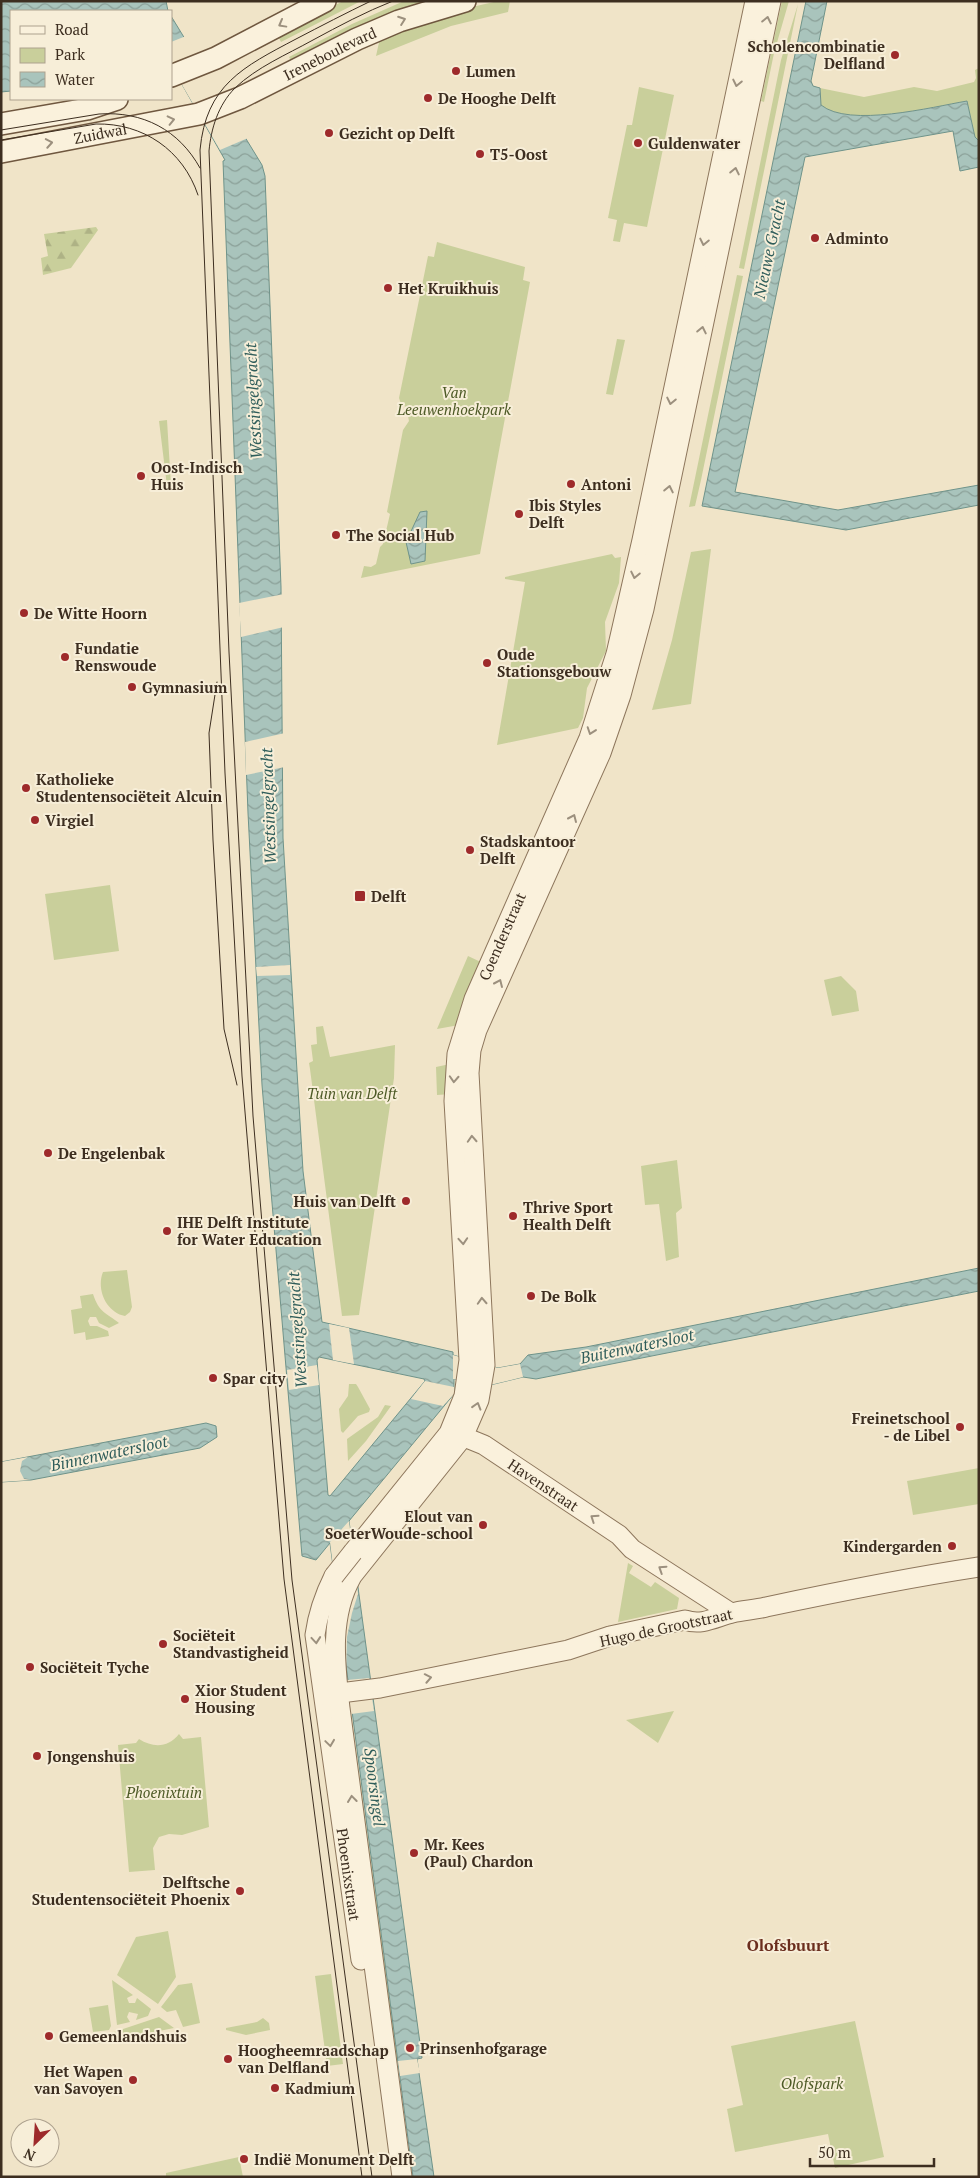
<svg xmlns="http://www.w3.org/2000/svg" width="980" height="2178" font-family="'PT Serif',serif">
	<defs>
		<pattern id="forest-firs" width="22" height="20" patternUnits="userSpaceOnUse" patternTransform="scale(1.25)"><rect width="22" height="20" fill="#c9cf9b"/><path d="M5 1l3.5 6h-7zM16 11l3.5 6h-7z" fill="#aeb285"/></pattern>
		<pattern id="water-waves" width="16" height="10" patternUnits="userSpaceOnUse" patternTransform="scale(1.25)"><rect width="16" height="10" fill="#a9c4bc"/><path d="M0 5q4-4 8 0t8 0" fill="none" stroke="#8ba098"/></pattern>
	</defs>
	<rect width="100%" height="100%" fill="#f0e4c8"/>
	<!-- green -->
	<path fill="#c9cf9b" d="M343,1H361L281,42L278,36Z
		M404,1H435L293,64L289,57L352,24Z
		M498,1H510L508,12L451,26L376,56L380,38L472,7Z
		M782,1H789L774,53L764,102L761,101Z
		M798,4L744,269L739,268L781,60Z
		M979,68V141L975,137L967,101C932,107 849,128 821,105L820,88L864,97L914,87L937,91L974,82L976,78L975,70Z
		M639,87L674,95L647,227L624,223L620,242L613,241L617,220L608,218L627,125H632Z
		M437,242L525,267L523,280L530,282L480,554L361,578L364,566L371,567L376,564L380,547L383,544L390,514L387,512L403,430L409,421L406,407L401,404L399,398L428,256L434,257Z
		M737,275L743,276L701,480L695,506L689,507Z
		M617,339L625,340L613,395L606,394Z
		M167,420L171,486H167L159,421Z
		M711,549L691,704L652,710L672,640L691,552Z
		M612,554L615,558L621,557L619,583L605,622L606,651L587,688L583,718L578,728L497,745L525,582L505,579V577Z
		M110,885L119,951L54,960L45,894Z
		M468,956L485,964L459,1025L437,1029Z
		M841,976L856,991L859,1011L832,1016L824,980Z
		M323,1026L330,1057L395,1045L394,1078L359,1315L342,1316L310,1069L309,1063L313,1061L311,1045L317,1044L316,1027Z
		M450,1064L451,1094L437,1095L436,1067Z
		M677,1160L682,1208L676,1213L679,1257L666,1261L659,1204L645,1205L641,1166Z
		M127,1270L132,1307L130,1312L125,1316C106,1312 96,1289 103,1272Z
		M93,1294C99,1313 107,1313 119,1323L109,1328L99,1323L96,1317H90L88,1321L90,1326H97L108,1331L109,1336L86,1340L85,1332L74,1334L71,1310L82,1308L80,1296Z
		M349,1384H356L358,1387L370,1409L369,1412L358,1416L343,1433L341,1431L339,1409L348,1396Z
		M385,1405L391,1406L366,1441L348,1461L347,1439L378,1417Z
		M979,1468V1504L913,1515L907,1481Z
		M628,1563L633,1566L629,1573L651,1587L655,1582L679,1598L677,1609L618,1622Z
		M674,1711L658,1743L626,1720Z
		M351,1714L398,2061L392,2062L346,1715Z
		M179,1734L183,1739L201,1737L209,1827L182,1835L169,1834L159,1837L153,1848L155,1870L129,1872L118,1745L136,1743L139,1739C153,1748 168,1748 179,1734Z
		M168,1931L176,1977L158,2004L117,1975L136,1937Z
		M331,1974L343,2064L327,2066L315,1976Z
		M112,1980L133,1995L127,1998L129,2003H135L137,1998L151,2009L148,2016L136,2020L138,2014L129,2012L127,2017L130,2022L117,2025Z
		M192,1983L200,2023L183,2027L176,2010L167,2012L161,2007L178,1985Z
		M108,2005L111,2026L109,2030L93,2032L89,2008Z
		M159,2017L174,2028L95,2044L93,2039Z
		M263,2018L269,2023L270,2030L246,2035L226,2030V2028L257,2022Z
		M855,2021L884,2157L835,2168L828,2134L735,2152L727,2109L743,2105L731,2046Z
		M239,2157L243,2177H166V2173Z"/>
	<!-- forest -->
	<path fill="url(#forest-firs)" d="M96,227L98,230L71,268L43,275L41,258L48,256L44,234Z"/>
	<!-- water -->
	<path fill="url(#water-waves)" stroke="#6f938a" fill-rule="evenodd" d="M1,1H166L168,11H11V91L1,92Z
		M806,1H827L811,81L813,86L820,88L821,105C849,128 932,107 967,101L975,137L979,141V167L960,171L953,131L805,157L735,492L838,510L979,485V505L846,530L702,506Z
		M171,16L262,165L265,176L281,587L283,838L303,1171L322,1322L453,1352V1355L498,1368L520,1364L528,1355L586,1347L979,1268V1291L536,1379L523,1377L490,1385L454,1379V1394L349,1521L422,2058L417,2059L434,2177H413L330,1543L316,1560L302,1556L262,1085L248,813L223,161L225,160L171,65ZM319,1357L424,1379L425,1381L330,1496L328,1495L317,1360Z
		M427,511L425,561L411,564L406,542L420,512Z
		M206,1423L216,1426L217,1437L200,1448L31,1480L1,1482V1462Z"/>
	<!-- pier -->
	<path fill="#f0e4c8" d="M186,36L248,138L220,150L171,66V42Z
		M284,594V627L241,637L239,603Z
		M285,733V767L246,775L245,742Z
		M290,965V975L257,976L256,967Z
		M329,1324L349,1328L354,1364L333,1360Z
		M453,1355L498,1368L520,1364L523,1377L490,1385L453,1379Z
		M317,1365L319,1385L289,1390L287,1370Z
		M425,1381L454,1387V1394L443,1406L411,1399Z
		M28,1457L22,1461L20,1471L24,1479L31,1480L1,1482V1462Z
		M349,1521L358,1594L352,1613L347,1637L346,1672L330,1542Z
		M369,1678L374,1711L351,1714L347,1680Z
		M417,2059L420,2073L400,2076L398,2061Z"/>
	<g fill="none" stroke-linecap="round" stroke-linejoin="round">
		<defs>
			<g id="tertiary">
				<path id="s1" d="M452,1432L484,1445L619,1535L632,1549L731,1613"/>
				<path id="s2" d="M353,1552L449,1433L464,1396L469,1360L454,1101L457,1054L474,999L589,738L616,654L642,540L755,1"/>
				<path id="s3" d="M334,1576C324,1596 318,1613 315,1635L361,1960"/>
				<path d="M324,1695L380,1688L568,1650L610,1636L685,1620C702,1626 716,1617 732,1613C743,1610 755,1610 766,1607C837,1592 907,1578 979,1567"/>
				<path d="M402,2177L340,1708C335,1664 329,1617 352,1576L463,1437L479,1400L485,1365L469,1073L471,1050L477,1030L601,753L621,695L644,609L771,1"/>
			</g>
			<g id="secondary">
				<path d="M171,76L216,58L325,1"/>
				<path d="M1,124L87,109L117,99"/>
				<path id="s4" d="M1,152L199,114L240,98L357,39L399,21L465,1"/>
			</g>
		</defs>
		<!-- tertiary casing -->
		<use href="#tertiary" stroke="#8d765c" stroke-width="21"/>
		<!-- secondary casing -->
		<use href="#secondary" stroke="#6f573f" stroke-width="24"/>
		<!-- tertiary -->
		<use href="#tertiary" stroke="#faf1dc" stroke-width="19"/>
		<!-- secondary -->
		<use href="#secondary" stroke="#faf1dc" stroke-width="21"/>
		<!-- tram -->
		<path stroke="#3d2e20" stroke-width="1" d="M1,130L99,114C143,111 179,130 200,168
			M1,140L96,124C143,123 183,150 198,195
			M217,682L209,733L213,840L224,1029L237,1085
			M362,2177L284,1579L242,1076L225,773L200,150C206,85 243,67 296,39C321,26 346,13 371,1
			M372,2177L292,1580L253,1116L229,652L209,151C211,129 218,105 235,88C257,67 286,55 313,40C339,26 365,12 393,1"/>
		<defs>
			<path id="tertiary-bridge" d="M334,1576L353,1552"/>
		</defs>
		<!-- tertiary-bridge casing -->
		<use href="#tertiary-bridge" stroke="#8d765c" stroke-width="21" stroke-linecap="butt"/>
		<!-- tertiary-bridge -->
		<use href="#tertiary-bridge" stroke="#faf1dc" stroke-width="19"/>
	</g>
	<!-- one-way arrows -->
	<defs><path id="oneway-chevron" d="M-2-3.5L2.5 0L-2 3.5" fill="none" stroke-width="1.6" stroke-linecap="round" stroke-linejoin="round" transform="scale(1.25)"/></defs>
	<g stroke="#9c907e">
		<use href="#oneway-chevron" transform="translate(402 20) rotate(-20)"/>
		<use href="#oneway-chevron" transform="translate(767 20) rotate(-78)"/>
		<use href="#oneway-chevron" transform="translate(282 24) rotate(151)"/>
		<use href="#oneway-chevron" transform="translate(737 83) rotate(102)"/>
		<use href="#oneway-chevron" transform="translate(171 120) rotate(-13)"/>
		<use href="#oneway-chevron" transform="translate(49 143) rotate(-10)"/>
		<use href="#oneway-chevron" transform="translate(735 171) rotate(-78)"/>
		<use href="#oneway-chevron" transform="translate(704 242) rotate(102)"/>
		<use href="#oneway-chevron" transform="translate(702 330) rotate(-78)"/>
		<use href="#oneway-chevron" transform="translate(671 401) rotate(102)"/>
		<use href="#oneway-chevron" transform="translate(669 489) rotate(-78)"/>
		<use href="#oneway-chevron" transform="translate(635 575) rotate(102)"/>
		<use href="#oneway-chevron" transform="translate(591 731) rotate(109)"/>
		<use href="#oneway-chevron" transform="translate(573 818) rotate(-66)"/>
		<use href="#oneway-chevron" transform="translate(499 983) rotate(-66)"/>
		<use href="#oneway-chevron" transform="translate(454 1079) rotate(93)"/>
		<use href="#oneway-chevron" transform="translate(472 1139) rotate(-93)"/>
		<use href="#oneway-chevron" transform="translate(463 1241) rotate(86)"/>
		<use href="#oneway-chevron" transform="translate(482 1301) rotate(-93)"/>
		<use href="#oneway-chevron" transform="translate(477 1406) rotate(-73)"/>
		<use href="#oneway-chevron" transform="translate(594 1518) rotate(-146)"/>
		<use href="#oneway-chevron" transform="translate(662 1569) rotate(-147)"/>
		<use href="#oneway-chevron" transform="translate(316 1640) rotate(85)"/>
		<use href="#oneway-chevron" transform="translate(428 1678) rotate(-11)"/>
		<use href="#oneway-chevron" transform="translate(330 1743) rotate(82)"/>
		<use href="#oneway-chevron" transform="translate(352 1799) rotate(-97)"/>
	</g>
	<!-- markers -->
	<g fill="#9e2a2b" stroke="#f7eed8" stroke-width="2">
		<circle cx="895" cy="55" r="5"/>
		<circle cx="456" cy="71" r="5"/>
		<circle cx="428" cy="98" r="5"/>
		<circle cx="329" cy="133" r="5"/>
		<circle cx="638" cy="143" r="5"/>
		<circle cx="480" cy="154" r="5"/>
		<circle cx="815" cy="238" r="5"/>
		<circle cx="388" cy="288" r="5"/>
		<circle cx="141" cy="476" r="5"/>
		<circle cx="571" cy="484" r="5"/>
		<circle cx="519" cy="514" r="5"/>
		<circle cx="336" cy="535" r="5"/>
		<circle cx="24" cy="613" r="5"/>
		<circle cx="65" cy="657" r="5"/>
		<circle cx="487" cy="663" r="5"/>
		<circle cx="132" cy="687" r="5"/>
		<circle cx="26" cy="788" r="5"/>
		<circle cx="35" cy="820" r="5"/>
		<circle cx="470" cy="850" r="5"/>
		<rect x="354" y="890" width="12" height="12" rx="2.5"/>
		<circle cx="48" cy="1153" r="5"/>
		<circle cx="406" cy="1201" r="5"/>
		<circle cx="513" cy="1216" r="5"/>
		<circle cx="167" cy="1231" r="5"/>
		<circle cx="531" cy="1296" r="5"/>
		<circle cx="213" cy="1378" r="5"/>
		<circle cx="960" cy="1427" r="5"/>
		<circle cx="483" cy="1525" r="5"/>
		<circle cx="952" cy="1546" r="5"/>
		<circle cx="163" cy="1644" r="5"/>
		<circle cx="30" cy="1667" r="5"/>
		<circle cx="185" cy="1699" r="5"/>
		<circle cx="37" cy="1756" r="5"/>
		<circle cx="414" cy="1853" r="5"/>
		<circle cx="240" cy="1891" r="5"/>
		<circle cx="49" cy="2036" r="5"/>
		<circle cx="410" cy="2048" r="5"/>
		<circle cx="228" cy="2059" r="5"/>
		<circle cx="133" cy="2080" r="5"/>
		<circle cx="275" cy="2088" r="5"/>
		<circle cx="244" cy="2159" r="5"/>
	</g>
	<g text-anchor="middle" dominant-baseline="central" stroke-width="4" stroke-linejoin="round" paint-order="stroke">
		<!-- poi labels -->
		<g font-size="15" font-weight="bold" fill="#3d2e20" stroke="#f7eed8" text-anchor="start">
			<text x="885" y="46" text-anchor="end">Scholencombinatie<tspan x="885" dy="17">Delfland</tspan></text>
			<text x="466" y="71">Lumen</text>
			<text x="438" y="98">De Hooghe Delft</text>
			<text x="339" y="133">Gezicht op Delft</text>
			<text x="648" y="143">Guldenwater</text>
			<text x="490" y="154">T5-Oost</text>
			<text x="825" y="238">Adminto</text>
			<text x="398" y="288">Het Kruikhuis</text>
			<text x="151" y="467">Oost-Indisch<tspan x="151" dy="17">Huis</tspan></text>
			<text x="581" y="484">Antoni</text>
			<text x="529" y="505">Ibis Styles<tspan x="529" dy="17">Delft</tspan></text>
			<text x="346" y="535">The Social Hub</text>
			<text x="34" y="613">De Witte Hoorn</text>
			<text x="75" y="648">Fundatie<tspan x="75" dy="17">Renswoude</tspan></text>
			<text x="497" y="654">Oude<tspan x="497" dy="17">Stationsgebouw</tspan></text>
			<text x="142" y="687">Gymnasium</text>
			<text x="36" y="779">Katholieke<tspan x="36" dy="17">Studentensociëteit Alcuin</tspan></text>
			<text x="45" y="820">Virgiel</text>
			<text x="480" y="841">Stadskantoor<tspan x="480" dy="17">Delft</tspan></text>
			<text x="371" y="896">Delft</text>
			<text x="58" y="1153">De Engelenbak</text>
			<text x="396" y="1201" text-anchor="end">Huis van Delft</text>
			<text x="523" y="1207">Thrive Sport<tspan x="523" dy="17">Health Delft</tspan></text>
			<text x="177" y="1222">IHE Delft Institute<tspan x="177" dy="17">for Water Education</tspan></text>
			<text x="541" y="1296">De Bolk</text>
			<text x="223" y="1378">Spar city</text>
			<text x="950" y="1418" text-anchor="end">Freinetschool<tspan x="950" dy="17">- de Libel</tspan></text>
			<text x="473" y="1516" text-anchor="end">Elout van<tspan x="473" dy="17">SoeterWoude-school</tspan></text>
			<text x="942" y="1546" text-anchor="end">Kindergarden</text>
			<text x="173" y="1635">Sociëteit<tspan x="173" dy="17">Standvastigheid</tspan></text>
			<text x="40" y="1667">Sociëteit Tyche</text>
			<text x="195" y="1690">Xior Student<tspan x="195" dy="17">Housing</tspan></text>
			<text x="47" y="1756">Jongenshuis</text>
			<text x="424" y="1844">Mr. Kees<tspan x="424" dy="17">(Paul) Chardon</tspan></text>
			<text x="230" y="1882" text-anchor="end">Delftsche<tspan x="230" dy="17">Studentensociëteit Phoenix</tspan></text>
			<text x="59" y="2036">Gemeenlandshuis</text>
			<text x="420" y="2048">Prinsenhofgarage</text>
			<text x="238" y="2050">Hoogheemraadschap<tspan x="238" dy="17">van Delfland</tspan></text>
			<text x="123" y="2071" text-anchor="end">Het Wapen<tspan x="123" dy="17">van Savoyen</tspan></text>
			<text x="285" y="2088">Kadmium</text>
			<text x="254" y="2159">Indië Monument Delft</text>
		</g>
		<!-- street labels -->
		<g font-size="15" fill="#3d2e20" stroke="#f7eed8">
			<text stroke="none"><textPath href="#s4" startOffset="346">Ireneboulevard</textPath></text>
			<text stroke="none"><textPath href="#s4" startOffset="101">Zuidwal</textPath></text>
			<text stroke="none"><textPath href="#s2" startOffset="662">Coenderstraat</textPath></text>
			<text stroke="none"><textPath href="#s1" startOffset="106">Havenstraat</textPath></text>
			<text transform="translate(666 1627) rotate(-12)">Hugo de Grootstraat</text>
			<text stroke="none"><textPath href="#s3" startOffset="304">Phoenixstraat</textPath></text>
		</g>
		<!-- park labels -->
		<g font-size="15" font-style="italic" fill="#4d5a26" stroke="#f7eed8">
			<text x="454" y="392">Van<tspan x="454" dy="17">Leeuwenhoekpark</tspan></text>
			<text x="352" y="1093">Tuin van Delft</text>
			<text x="164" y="1792">Phoenixtuin</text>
			<text x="812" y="2083">Olofspark</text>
		</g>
		<!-- water labels -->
		<g font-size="16" font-style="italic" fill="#2f5d5a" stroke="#f7eed8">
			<text transform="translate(769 249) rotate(-78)">Nieuwe Gracht</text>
			<text transform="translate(253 401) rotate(-93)">Westsingelgracht</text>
			<text transform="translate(268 806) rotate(-92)">Westsingelgracht</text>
			<text transform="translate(297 1330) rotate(-94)">Westsingelgracht</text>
			<text transform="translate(637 1346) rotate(-12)">Buitenwatersloot</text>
			<text transform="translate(109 1453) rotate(-12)">Binnenwatersloot</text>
			<text transform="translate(375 1787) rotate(83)">Spoorsingel</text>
		</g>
		<!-- neighbourhood labels -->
		<g font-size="16" font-weight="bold" fill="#6b2e1e" stroke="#f7eed8">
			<text x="788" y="1945">Olofsbuurt</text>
		</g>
	</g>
	<!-- border -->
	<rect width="980" height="2178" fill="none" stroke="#3d2e20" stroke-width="5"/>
	<!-- legend -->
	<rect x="10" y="10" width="162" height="90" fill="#f7eed8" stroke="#ada18e"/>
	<rect x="20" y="26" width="25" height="8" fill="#faf1dc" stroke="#ada18e"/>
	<text x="55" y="35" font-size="15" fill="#3d2e20">Road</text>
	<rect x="20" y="48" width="25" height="15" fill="#c9cf9b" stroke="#ada18e"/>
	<text x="55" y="60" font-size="15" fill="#3d2e20">Park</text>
	<rect x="20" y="72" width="25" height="15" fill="url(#water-waves)" stroke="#ada18e"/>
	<text x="55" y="85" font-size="15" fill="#3d2e20">Water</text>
	<!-- north arrow -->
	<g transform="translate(35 2143) rotate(205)"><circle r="24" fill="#f7eed8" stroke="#ada18e"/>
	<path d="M0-4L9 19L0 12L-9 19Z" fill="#9e2a2b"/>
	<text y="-8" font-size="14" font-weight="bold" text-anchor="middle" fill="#3d2e20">N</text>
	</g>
	<!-- scale -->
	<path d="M810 2158v8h124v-8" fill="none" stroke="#3d2e20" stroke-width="2.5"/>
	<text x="818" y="2158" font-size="15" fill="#3d2e20" stroke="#f7eed8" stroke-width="4" paint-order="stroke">50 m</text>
</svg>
